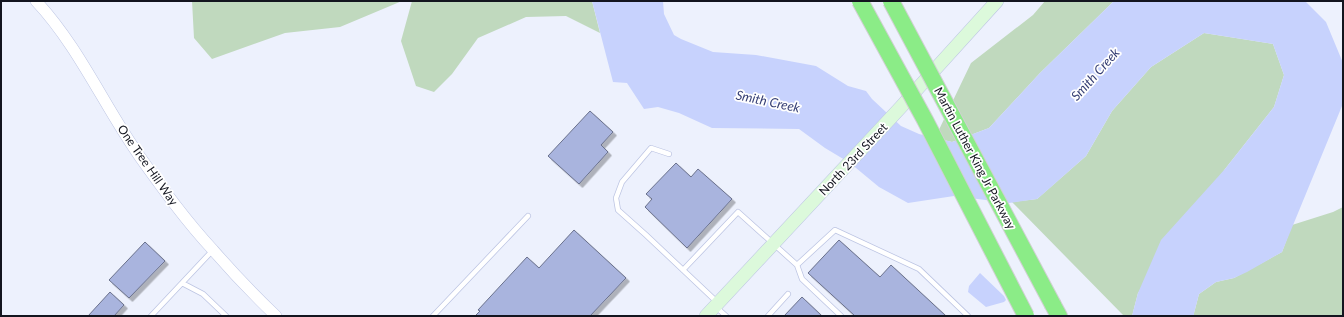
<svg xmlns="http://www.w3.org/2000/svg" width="1344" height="317" font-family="Lato,sans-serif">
	<defs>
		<filter id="shadow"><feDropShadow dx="3.5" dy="3.5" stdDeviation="0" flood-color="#0004"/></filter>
	</defs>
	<rect width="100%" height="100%" fill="#edf1fd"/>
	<!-- green -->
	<path fill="#c0d9be" d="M192,1H402L340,27L285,33L212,59L194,38Z
		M412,1H592L600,33L566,16L526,17L478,38L452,74L434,92L416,86L401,41Z
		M1045,1H1114L1040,73L989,128L952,142L935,138L971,63L1033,15Z
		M1204,33L1273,44L1284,75L1274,107L1225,169L1138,293L1132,316H1124L1012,202L1037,199L1086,156L1112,111L1151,67Z
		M1343,207V316H1194V313L1199,294L1216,282L1234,278L1282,252L1292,225L1333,212Z"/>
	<!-- water -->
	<path fill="#c7d2fd" d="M592,1H663L664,14L674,35L681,39L713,52L756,55L816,66L848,86L866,91L872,99L901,126L919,134L952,142L989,128L1040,73L1114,1H1305L1326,22L1343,63L1342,106L1282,252L1247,272L1234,278L1216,282L1199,294L1194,313V316H1132L1138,293L1161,240L1225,169L1274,107L1284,75L1273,44L1204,33L1151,67L1112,111L1086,156L1043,194L1037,199L1009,203L954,196L908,203L879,187L850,163L825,148L799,129L712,128L679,113L658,107L644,109L627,83L613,82Z
		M980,273L1004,296L1006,300L1004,302L986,307L968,292L969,286Z"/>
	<!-- building -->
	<path fill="#a9b4de" stroke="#6a718c" filter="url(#shadow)" d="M590,111L613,132L601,145L608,152L579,184L548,156Z
		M676,163L691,177L698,169L732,199L687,248L645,207L652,199L646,194Z
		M574,230L626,278L590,316H475L480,311L478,310L527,257L539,268Z
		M839,240L880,277L891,265L946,316H855L808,273Z
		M145,242L165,261L129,298L109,280Z
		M110,292L124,305L114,316H88Z
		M802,297L822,316H784Z"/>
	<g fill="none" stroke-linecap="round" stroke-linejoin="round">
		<defs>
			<path id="service" d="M669,154L651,148L622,182L616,198L618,210L646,235L717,302
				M797,265L802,279L841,316
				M683,270L738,212L797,265L835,230L919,269L968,316
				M182,283L203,294L226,316
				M717,308L726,316
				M151,316L213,250
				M433,316L528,216
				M768,316L788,294"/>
			<path id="tertiary" d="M36,1C79,47 104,106 140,157C163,189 186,221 213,250C233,273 254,295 276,316"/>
			<path id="secondary" d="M706,316L900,108L997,1"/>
			<path id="motorway" d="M1053,305L1059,316"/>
		</defs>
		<!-- service casing -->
		<use href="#service" stroke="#bdc5e3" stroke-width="6"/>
		<!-- tertiary casing -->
		<use href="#tertiary" stroke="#bdc5e3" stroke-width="12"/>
		<!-- secondary casing -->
		<use href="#secondary" stroke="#bdc5e3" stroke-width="14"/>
		<!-- motorway casing -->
		<use href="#motorway" stroke="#d0d0d2" stroke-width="18"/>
		<!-- service -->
		<use href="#service" stroke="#fff" stroke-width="4.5"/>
		<!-- tertiary -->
		<use href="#tertiary" stroke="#fff" stroke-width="11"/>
		<!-- secondary -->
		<use href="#secondary" stroke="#dcf9db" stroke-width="13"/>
		<!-- motorway -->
		<use href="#motorway" stroke="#8bec87" stroke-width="16"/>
		<defs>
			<path id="motorway-bridge" d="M860,1L925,120L1026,316
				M891,1L1053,305"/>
		</defs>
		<!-- motorway-bridge casing -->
		<use href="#motorway-bridge" stroke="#d0d0d2" stroke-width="18" stroke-linecap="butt"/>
		<!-- motorway-bridge -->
		<use href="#motorway-bridge" stroke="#8bec87" stroke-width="16"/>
	</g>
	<g text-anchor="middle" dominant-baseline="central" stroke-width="3.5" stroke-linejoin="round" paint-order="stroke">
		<!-- street labels -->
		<g font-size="12" fill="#13151f" stroke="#fff">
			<text transform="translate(975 158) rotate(62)">Martin Luther King Jr Parkway</text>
			<text transform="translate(853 159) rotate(-47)">North 23rd Street</text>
			<text transform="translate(148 165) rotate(55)">One Tree Hill Way</text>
		</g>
		<!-- water labels -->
		<g font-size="13" font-style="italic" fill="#353e74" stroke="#fff">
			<text transform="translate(1095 74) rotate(-48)">Smith Creek</text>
			<text transform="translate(768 101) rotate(12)">Smith Creek</text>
		</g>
	</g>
	<!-- border -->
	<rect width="1344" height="317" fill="none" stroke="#13151f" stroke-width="4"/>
</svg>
